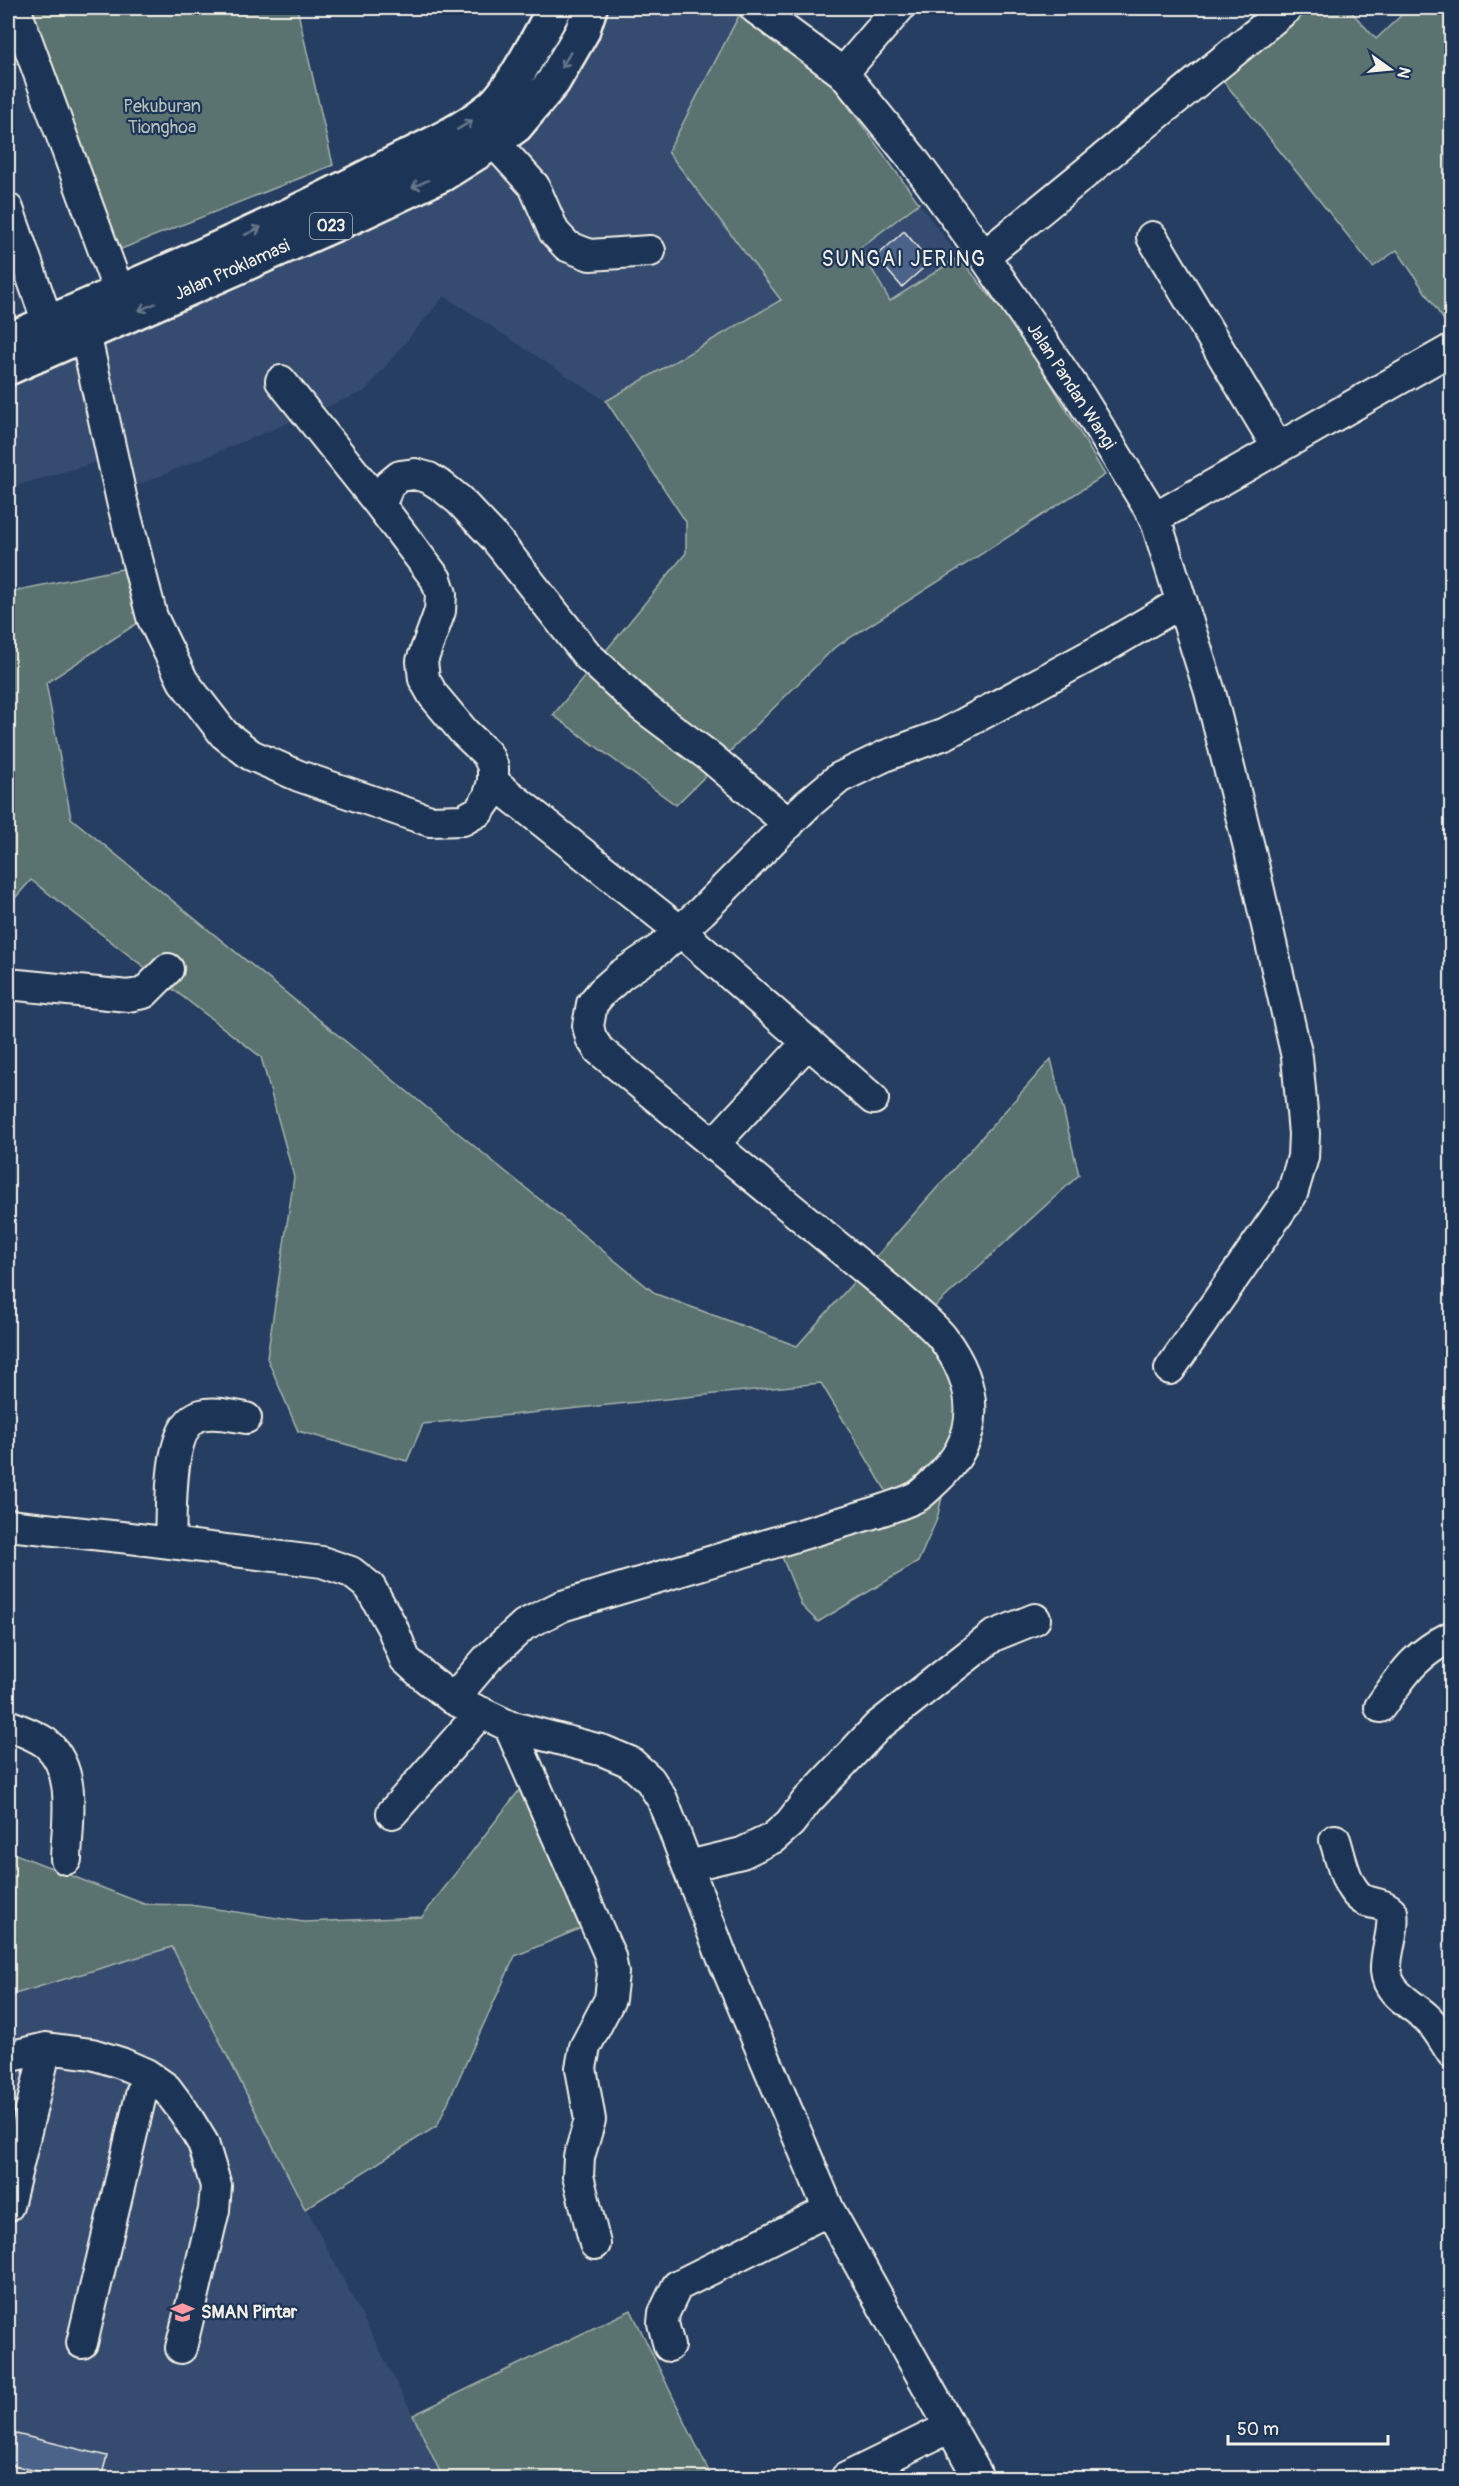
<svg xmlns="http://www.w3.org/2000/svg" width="1459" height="2486" font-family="Pangolin,sans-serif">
	<rect width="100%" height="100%" fill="#263e61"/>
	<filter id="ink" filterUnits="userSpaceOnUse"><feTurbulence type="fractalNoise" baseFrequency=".0167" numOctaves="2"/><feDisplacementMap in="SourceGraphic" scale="12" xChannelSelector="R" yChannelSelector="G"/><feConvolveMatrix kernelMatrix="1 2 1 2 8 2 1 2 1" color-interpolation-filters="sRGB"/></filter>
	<g filter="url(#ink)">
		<!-- built -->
		<path fill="#354c6f" d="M600,8H744L668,152L782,300L606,401L444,296L365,391L126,490L118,456L8,488V382L447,182Z
			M919,203L959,257L890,301L860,248Z
			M172,1947L413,2415L443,2478H8V1996Z"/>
		<!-- green -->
		<path fill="#5a736f" stroke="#a7b2ac" stroke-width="1.5" d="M8,8H297L333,165L96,259Z
			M743,8L824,76L838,92L919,203L860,248L890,301L959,257L1026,341L1105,475L834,648L676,805L553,715L686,553V522L606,401L781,300L668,152Z
			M1302,8H1348L1376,39L1409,8H1451V331L1397,250L1373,267L1221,78Z
			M142,565L139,622L46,683L71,818L656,1294L797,1346L1051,1059L1079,1175L917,1323L957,1374L961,1412L937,1519L918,1562L818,1622L802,1606L774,1537L891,1499L821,1383L423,1424L407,1461L298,1431L267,1358L294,1177L261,1057L31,880L8,906V592Z
			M527,1780L586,1926L515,1956L437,2126L305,2209L172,1947L8,1996V1851L144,1904L190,1905L304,1922L422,1917Z
			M631,2310L712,2478H443L413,2415Z"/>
		<!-- building -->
		<path fill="#4b6489" stroke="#f4f1e8" stroke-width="1.5" d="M904,231L930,262L902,287L876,257Z
			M8,2432L107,2456L101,2478H65L8,2464Z"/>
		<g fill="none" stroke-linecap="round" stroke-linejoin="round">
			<defs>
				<path id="minor" d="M15,8L119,292
					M755,8L843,73L912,158L984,256L1079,395L1155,518L1452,349
					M843,73L899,8
					M494,142L534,186L554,232L567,246L590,255L650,251
					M8,209L48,323
					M1152,237L1278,448
					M984,256L1287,8
					M85,333L122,501L152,617L183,681L224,734L251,755L299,776L430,821L463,820L479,811L488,798L493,782V767L487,754L464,732L433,695L424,679L422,661L440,611L441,594L436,579L380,505L389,485L400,476L415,474L429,478L443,487L459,500L495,538L588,656L643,707L710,757L789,824
					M281,381L380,505
					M1155,518L1210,692L1250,851L1297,1057L1304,1134L1303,1157L1292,1194L1170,1369
					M493,782L680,931L873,1099
					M8,984L128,996L144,993L168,969
					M713,1145L808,1042
					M8,1525L130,1538L322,1562L351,1572L370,1587L392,1627L405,1659L426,1678L453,1699L509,1726L604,1751L630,1762L650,1780L662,1799L721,1954L829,2210L976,2473
					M170,1543C172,1512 166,1425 201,1415C215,1411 232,1416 246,1418
					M453,1699L487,1659L524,1625L562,1606L870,1514C885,1509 903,1504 918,1496C924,1492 930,1486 935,1481C983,1438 979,1386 942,1337C929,1321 909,1307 894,1293L599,1050L591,1038L588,1026L592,1004L602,992L621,975L661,948L702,911L807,805L839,778L887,755L945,734L1102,649L1182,602
					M1380,1707C1404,1673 1413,1656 1452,1636
					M8,1725C20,1730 35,1735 46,1743C78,1771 67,1821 66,1859
					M509,1726L610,1956L613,1973L610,1999L585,2047L581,2068L590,2120L579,2157L578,2176L595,2244
					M392,1813L481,1712
					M1335,1840C1341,1858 1346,1892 1366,1901C1375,1904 1385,1904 1392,1912C1395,1932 1385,1951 1386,1971C1388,1995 1413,2004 1428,2019C1438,2029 1444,2041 1452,2053
					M688,1866L742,1853L773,1838L790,1823L807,1801L878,1726L993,1636L1035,1619
					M8,2057L46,2048L92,2054L121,2063L146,2074L166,2088L184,2112L203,2143L216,2186L214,2210L181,2348
					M8,2206L46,2048
					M82,2343L146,2074
					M669,2346L663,2323L664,2313L677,2286L829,2210
					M846,2478L950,2427"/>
				<path id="highway" d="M8,340C132,287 257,234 377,172C413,153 455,136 488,110C512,92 539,35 555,8
					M8,368L356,215L443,174L494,142L516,126L553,82L582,32L590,8"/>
			</defs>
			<!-- minor casing -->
			<use href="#minor" stroke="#f4f1e8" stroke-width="34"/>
			<!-- highway casing -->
			<use href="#highway" stroke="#f4f1e8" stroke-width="38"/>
			<!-- minor -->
			<use href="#minor" stroke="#1d3557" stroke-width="30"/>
			<!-- highway -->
			<use href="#highway" stroke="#1d3557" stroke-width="33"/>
		</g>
		<!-- one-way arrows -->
		<defs><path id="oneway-shaft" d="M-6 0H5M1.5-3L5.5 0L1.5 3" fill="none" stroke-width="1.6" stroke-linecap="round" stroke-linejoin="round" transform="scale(1.5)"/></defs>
		<g stroke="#68778a">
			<use href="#oneway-shaft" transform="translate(566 60) rotate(120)"/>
			<use href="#oneway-shaft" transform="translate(465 125) rotate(-31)"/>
			<use href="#oneway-shaft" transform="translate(420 184) rotate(155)"/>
			<use href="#oneway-shaft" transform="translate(253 231) rotate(-25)"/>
			<use href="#oneway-shaft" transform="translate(147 307) rotate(157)"/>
		</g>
	</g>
	<!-- icons -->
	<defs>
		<symbol id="school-bare" viewBox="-9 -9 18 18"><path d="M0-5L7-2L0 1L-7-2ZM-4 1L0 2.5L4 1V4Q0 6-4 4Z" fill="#ff9aa2" stroke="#1d3557" stroke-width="2.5" paint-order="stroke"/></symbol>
	</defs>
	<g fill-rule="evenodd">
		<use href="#school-bare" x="166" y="2296" width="33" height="33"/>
	</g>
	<g text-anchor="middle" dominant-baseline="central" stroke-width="4.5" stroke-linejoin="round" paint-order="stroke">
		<!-- shield labels -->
		<rect fill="#1d3557" stroke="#b4b9bc" stroke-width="1.5" x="310" y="213" width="42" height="26" rx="4.5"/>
		<g font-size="16" font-weight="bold" fill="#f4f1e8">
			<text x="331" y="226">023</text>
		</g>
		<!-- park labels -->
		<g font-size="18" fill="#b6bfb8" stroke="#1d3557">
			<text x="162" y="106">Pekuburan<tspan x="162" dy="21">Tionghoa</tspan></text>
		</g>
		<!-- street labels -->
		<g font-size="18" fill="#f4f1e8" stroke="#1d3557">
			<text transform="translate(232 270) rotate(-24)">Jalan Proklamasi</text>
			<text transform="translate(1071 386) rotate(57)">Jalan Pandan Wangi</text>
		</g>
		<!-- poi labels -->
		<g font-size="18" font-weight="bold" fill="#f4f1e8" stroke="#1d3557" text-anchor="start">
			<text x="201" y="2312">SMAN Pintar</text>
		</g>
		<!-- quarter labels -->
		<g font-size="21" letter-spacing="1.5" fill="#f4f1e8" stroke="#1d3557">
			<text x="904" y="259">SUNGAI JERING</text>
		</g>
	</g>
	<!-- margin -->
	<rect width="1459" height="2486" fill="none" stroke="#1d3557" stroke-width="30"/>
	<rect x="15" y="15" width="1429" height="2456" fill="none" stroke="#f4f1e8" stroke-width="2" filter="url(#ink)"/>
	<!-- north arrow -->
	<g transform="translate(1390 69) rotate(105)" stroke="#1d3557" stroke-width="4.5" paint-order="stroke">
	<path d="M0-4.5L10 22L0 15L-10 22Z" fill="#f4f1e8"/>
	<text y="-9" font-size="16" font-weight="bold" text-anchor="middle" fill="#f4f1e8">N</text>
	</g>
	<!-- scale -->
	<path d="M1228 2435v9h160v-9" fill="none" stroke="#f4f1e8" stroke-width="3"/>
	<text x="1237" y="2435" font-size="18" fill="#f4f1e8" stroke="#1d3557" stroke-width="4.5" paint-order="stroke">50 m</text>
</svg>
